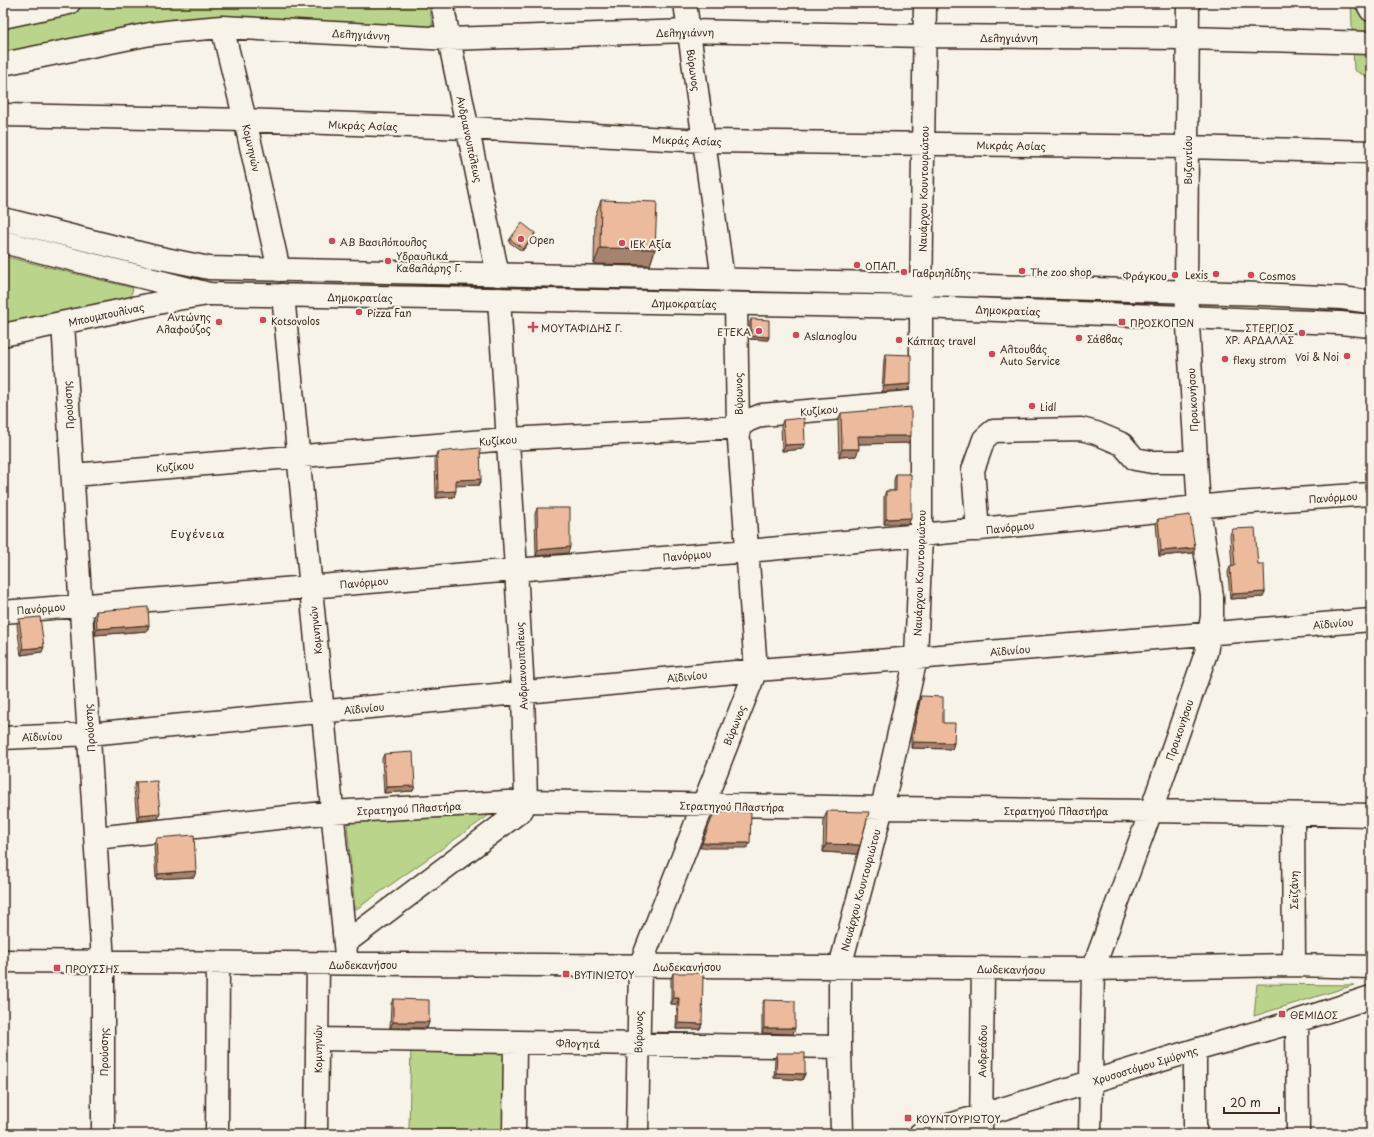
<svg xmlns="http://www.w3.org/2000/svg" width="1374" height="1137" font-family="'Playpen Sans',sans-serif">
	<rect width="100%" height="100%" fill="#f7f3e8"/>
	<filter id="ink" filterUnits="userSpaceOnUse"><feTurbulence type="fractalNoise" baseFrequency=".025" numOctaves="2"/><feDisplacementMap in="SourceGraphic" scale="8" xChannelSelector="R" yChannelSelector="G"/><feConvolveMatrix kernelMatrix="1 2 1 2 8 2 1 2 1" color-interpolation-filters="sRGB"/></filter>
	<g filter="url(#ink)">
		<!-- green -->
		<path fill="#bad48b" stroke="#7a7f54" d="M94,3H428L434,32L222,20L3,61V23Z
			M1351,3H1371V79L1354,70Z
			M3,256L133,288L129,302L3,330Z
			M495,811L355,910L347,823Z
			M1257,984L1354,985L1254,1016Z
			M411,1047L511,1049L509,1131L409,1129Z"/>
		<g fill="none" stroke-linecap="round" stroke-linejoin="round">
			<defs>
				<path id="minor" d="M442,3L449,39L498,275
					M685,3L723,280
					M1367,3L1371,10
					M3,17L69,3
					M222,27L245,120L279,270
					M3,64L150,34L175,31L222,27L449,39L688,31L925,36L1187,38L1371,43
					M3,115L245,120L468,128L704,141L1187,147L1371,152
					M283,295L346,955
					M63,323L103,962V1134
					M3,335L177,299L209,294
					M73,475L508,439L738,427L749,420L762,415L921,401
					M978,530L973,470L984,439L993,431L1081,429L1096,433L1122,444L1135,459L1152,462H1196
					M3,612L748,551L921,535L1237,503L1371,494
					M3,738L89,734L756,670L916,658L1371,620
					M1293,815L1294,965
					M96,838L332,812L526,801L882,808L1151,811L1371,815
					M345,943L522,810L526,801L523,692L516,569L499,299
					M3,961L1093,969L1294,965L1371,967
					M1297,1021L1298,1134
					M317,1039L840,1047
					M217,1134L218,963
					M316,1134L318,964
					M514,1134L515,1042
					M637,1134L640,966L756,670L738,427L736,304
					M842,1134L840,1047V967L882,808L916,658L921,535V307L925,3
					M920,1134L1195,1050L1297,1021L1371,997
					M981,1134L983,968
					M1090,1134L1093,969L1151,811L1206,653L1212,616V596L1199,508L1186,292L1188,3
					M1195,1134V1050"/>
				<path id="major" d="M3,219L151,256L209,268L922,284L1262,294L1342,298L1371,302
					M3,242L209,294L921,307L1340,323L1371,326"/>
			</defs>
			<!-- minor casing -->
			<use href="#minor" stroke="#3b2a1e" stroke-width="25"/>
			<!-- major casing -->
			<use href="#major" stroke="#3b2a1e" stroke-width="25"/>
			<!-- minor -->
			<use href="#minor" stroke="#f7f3e8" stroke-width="22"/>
			<!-- major -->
			<use href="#major" stroke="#f7f3e8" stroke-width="22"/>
		</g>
		<!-- wall -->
		<path fill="#cba187" stroke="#3b2a1e" d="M601,200L655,249L650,265L594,264L595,216Z
			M534,236L522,251L509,242L510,239Z
			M751,319L768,340L750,339V322Z
			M886,354L908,390L882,392L884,359Z
			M841,413L908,443L859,444L856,456L839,457L838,421Z
			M783,420L805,444L803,449L782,451L781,426Z
			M437,452L481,479L479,485H456L454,497L436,498L435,458Z
			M896,474L911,518L908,524H884V496L886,491H894V480Z
			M537,508L568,553L536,556L535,514Z
			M1158,519L1193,553L1159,556L1156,524Z
			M1232,529L1258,565L1265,592L1263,597L1230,599L1228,572L1230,567H1232L1230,535Z
			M96,611L149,625L147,631L95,635L94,617Z
			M19,619L42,652L21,655L17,625Z
			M921,696L943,723L954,743L952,749L911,748V734L919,702Z
			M384,754L415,786L413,791L384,793L382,759Z
			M136,782L160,813L158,819L137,821L134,788Z
			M827,811L860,845L857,854L823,852L824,819Z
			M156,838L196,871L194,877L156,879L154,844Z
			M673,973L702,1024L700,1029H676L677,1004H671V979Z
			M393,999L429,1022L427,1028H390L391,1004Z
			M764,1000L793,1034L762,1033V1006Z
			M777,1053L805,1074L802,1080L774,1078L775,1058Z"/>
		<!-- shaded-wall -->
		<path fill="#a5836e" stroke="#3b2a1e" d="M535,233L534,236L522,251L523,249Z
			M600,248L655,249L650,265L594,264Z
			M751,336L769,337L768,340L750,339Z
			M911,384L908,390L882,392L884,386Z
			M858,436H911L908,443L856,444Z
			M805,444L803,449L782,451L785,445Z
			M842,449H859L856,456L839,457Z
			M481,479L479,485L454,486L456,480Z
			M456,491L454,497L436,498L438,492Z
			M911,518L908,524H884L886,519Z
			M570,547L568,553L536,556L538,550Z
			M1195,548L1193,553L1159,556L1161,551Z
			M1265,592L1263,597L1230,599L1232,594Z
			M149,625L147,631L95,635L97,629Z
			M44,647L42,652L21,655L23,649Z
			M913,742L954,743L952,749L911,748Z
			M415,786L413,791L384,793L386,787Z
			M160,813L158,819L137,821L139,815Z
			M702,843H750L747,848H700Z
			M826,844L860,845L857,854L823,852Z
			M196,871L194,877L156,879L158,874Z
			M673,998H679L677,1004H671Z
			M393,1022H429L427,1028H390Z
			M678,1023L702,1024L700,1029H676Z
			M764,1028H795L793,1034L762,1033Z
			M776,1073L805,1074L802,1080L774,1078Z"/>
		<!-- building -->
		<path fill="#ecbb9d" stroke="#3b2a1e" d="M601,200L657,202L655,249L600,248Z
			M522,223L535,233L523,249L510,239Z
			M751,319L769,320V337L751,336Z
			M886,354L911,355V384L884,386Z
			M911,407V436H858L859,449H842L841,413Z
			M804,418L805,444L785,445L783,420Z
			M480,448L481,479L456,480V491L438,492L437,452Z
			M896,474H911V518L886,519V491H896Z
			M537,508H570V547L538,550Z
			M1190,515L1195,548L1161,551L1158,519Z
			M1255,528L1258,565H1264L1265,592L1232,594L1230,567L1235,566L1232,529Z
			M148,607L149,625L97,629L96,611Z
			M40,617L44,647L23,649L19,619Z
			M921,696L943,697V723H955L954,743L913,742L914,729Z
			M413,752L415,786L386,787L384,754Z
			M157,781L160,813L139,815L136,782Z
			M715,811L751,812L750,843H702Z
			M827,811L869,812L860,845L826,844Z
			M194,835L196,871L158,874L156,838Z
			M673,973H703L702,1024L678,1023L679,998H673Z
			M393,999L429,1000V1022H393Z
			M764,1000L795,1001V1028H764Z
			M777,1053H805V1074L776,1073Z"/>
	</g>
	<!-- markers -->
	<g fill="#d1495b" stroke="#f7f3e8" stroke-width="1.5">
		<circle cx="521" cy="239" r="4"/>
		<circle cx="332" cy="241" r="4"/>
		<circle cx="622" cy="243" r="4"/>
		<circle cx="388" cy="261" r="4"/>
		<circle cx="857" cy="265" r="4"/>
		<circle cx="1022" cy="271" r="4"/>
		<circle cx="904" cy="272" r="4"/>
		<circle cx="1216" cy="274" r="4"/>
		<circle cx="1175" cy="275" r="4"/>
		<circle cx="1251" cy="275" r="4"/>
		<circle cx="359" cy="312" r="4"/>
		<circle cx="263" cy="320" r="4"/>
		<circle cx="219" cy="322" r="4"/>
		<rect x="1118" y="318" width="8" height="8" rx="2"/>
		<path d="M531 321h4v4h4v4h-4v4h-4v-4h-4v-4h4z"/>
		<circle cx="759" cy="331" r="4"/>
		<circle cx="1302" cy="333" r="4"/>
		<circle cx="796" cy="335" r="4"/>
		<circle cx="1079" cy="338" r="4"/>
		<circle cx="899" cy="340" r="4"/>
		<circle cx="992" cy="354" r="4"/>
		<circle cx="1347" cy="356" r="4"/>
		<circle cx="1225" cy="359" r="4"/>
		<circle cx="1032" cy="406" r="4"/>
		<rect x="53" y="964" width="8" height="8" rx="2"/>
		<rect x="562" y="970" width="8" height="8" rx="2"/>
		<rect x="1278" y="1010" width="8" height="8" rx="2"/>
		<rect x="904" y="1114" width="8" height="8" rx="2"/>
	</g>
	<g text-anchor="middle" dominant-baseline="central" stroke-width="4" stroke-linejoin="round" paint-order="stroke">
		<!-- street labels -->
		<g font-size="10" fill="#3b2a1e" stroke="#f7f3e8">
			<text transform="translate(685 32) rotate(-1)">Δεληγιάννη</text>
			<text transform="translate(361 34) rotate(3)">Δεληγιάννη</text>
			<text x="1009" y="37">Δεληγιάννη</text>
			<text transform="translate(694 70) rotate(82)">Βύρωνος</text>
			<text transform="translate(363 125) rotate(2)">Μικράς Ασίας</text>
			<text transform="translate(470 139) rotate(78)">Ανδριανουπόλεως</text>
			<text transform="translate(687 140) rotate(2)">Μικράς Ασίας</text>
			<text transform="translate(1011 145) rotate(1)">Μικράς Ασίας</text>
			<text transform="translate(252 148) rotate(77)">Κομνηνών</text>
			<text transform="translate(1187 160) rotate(-90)">Βυζαντίου</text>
			<text transform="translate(923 189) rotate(-89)">Ναυάρχου Κουντουριώτου</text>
			<text transform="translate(360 297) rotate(1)">Δημοκρατίας</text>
			<text transform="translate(684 303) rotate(1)">Δημοκρατίας</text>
			<text transform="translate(1008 310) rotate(2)">Δημοκρατίας</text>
			<text transform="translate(106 314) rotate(-12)">Μπουμπουλίνας</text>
			<text transform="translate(738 394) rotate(-91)">Βύρωνος</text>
			<text transform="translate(1192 400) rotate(-93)">Προικονήσου</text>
			<text transform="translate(68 405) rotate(-94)">Προύσσης</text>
			<text transform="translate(819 410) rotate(-5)">Κυζίκου</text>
			<text transform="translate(498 440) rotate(-4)">Κυζίκου</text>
			<text transform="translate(175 466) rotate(-5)">Κυζίκου</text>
			<text transform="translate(1333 497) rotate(-4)">Πανόρμου</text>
			<text transform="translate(1010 527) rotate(-6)">Πανόρμου</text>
			<text transform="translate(687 555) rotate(-5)">Πανόρμου</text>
			<text transform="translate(919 573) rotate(-88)">Ναυάρχου Κουντουριώτου</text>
			<text transform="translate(364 582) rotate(-5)">Πανόρμου</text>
			<text transform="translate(41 608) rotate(-5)">Πανόρμου</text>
			<text transform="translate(1333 623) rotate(-5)">Αϊδινίου</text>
			<text transform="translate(315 630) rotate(-96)">Κομνηνών</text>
			<text transform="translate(1010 650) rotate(-5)">Αϊδινίου</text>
			<text transform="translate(521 666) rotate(-93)">Ανδριανουπόλεως</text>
			<text transform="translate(687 676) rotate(-6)">Αϊδινίου</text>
			<text transform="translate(364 708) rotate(-6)">Αϊδινίου</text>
			<text transform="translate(734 725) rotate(-68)">Βύρωνος</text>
			<text transform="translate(89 728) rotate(-94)">Προύσσης</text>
			<text transform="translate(1179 730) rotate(-71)">Προικονήσου</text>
			<text transform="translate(42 736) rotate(-2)">Αϊδινίου</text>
			<text transform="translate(732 806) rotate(1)">Στρατηγού Πλαστήρα</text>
			<text transform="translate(409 808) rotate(-3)">Στρατηγού Πλαστήρα</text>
			<text x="1056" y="810">Στρατηγού Πλαστήρα</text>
			<text transform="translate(860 890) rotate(-75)">Ναυάρχου Κουντουριώτου</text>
			<text transform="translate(1293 890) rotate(-90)">Σεϊζάνη</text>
			<text x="363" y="964">Δωδεκανήσου</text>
			<text x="687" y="966">Δωδεκανήσου</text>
			<text transform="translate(1011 969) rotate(1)">Δωδεκανήσου</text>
			<text transform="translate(638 1032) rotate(-89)">Βύρωνος</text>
			<text transform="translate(578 1043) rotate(1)">Φλογητά</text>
			<text transform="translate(317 1049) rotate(-90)">Κομνηνών</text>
			<text transform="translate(982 1051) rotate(-89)">Ανδρεάδου</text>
			<text transform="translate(103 1052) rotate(-90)">Προύσσης</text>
			<text transform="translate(1145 1065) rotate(-17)">Χρυσοστόμου Σμύρνης</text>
		</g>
		<!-- poi labels -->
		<g font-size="10" fill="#3b2a1e" stroke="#f7f3e8" text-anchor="start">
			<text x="529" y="239">Open</text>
			<text x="340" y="241">ΑΒ Βασιλόπουλος</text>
			<text x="630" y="243">ΙΕΚ Αξία</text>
			<text x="396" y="255">Υδραυλικά<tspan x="396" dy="12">Καβαλάρης Γ.</tspan></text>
			<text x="865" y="265">ΟΠΑΠ</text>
			<text x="1030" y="271">The zoo shop</text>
			<text x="912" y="272">Γαβριηλίδης</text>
			<text x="1208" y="274" text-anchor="end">Lexis</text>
			<text x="1167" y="275" text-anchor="end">Φράγκου</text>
			<text x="1259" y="275">Cosmos</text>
			<text x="367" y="312">Pizza Fan</text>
			<text x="211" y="316" text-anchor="end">Αντώνης<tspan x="211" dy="12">Αλαφούζος</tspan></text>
			<text x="271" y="320">Kotsovolos</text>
			<text x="1130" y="322">ΠΡΟΣΚΟΠΩΝ</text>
			<text x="541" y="327">ΜΟΥΤΑΦΙΔΗΣ Γ.</text>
			<text x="1294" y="327" text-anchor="end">ΣΤΕΡΓΙΟΣ<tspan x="1294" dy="12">ΧΡ. ΑΡΔΑΛΑΣ</tspan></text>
			<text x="751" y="331" text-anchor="end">ΕΤΕΚΑ</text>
			<text x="804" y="335">Aslanoglou</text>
			<text x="1087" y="338">Σάββας</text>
			<text x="907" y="340">Κάππας travel</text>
			<text x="1000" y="348">Αλτουβάς<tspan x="1000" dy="12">Auto Service</tspan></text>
			<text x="1339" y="356" text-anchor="end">Voi &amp; Noi</text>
			<text x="1233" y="359">flexy strom</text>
			<text x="1040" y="406">Lidl</text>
			<text x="65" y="968">ΠΡΟΥΣΣΗΣ</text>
			<text x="574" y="974">ΒΥΤΙΝΙΩΤΟΥ</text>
			<text x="1290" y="1014">ΘΕΜΙΔΟΣ</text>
			<text x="916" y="1118">ΚΟΥΝΤΟΥΡΙΩΤΟΥ</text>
		</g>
		<!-- neighbourhood labels -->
		<g font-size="11" letter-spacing="1" fill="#3b2a1e" stroke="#f7f3e8">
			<text x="198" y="533">Ευγένεια</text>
		</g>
	</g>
	<!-- margin -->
	<rect width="1374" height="1137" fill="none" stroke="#f7f3e8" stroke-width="16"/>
	<rect x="8" y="8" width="1358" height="1121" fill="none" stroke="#3b2a1e" stroke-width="1.5" filter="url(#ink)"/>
	<!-- scale -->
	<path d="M1224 1107v6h55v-6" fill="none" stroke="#3b2a1e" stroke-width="2"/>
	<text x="1230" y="1107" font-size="12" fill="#3b2a1e" stroke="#f7f3e8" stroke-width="3" paint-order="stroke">20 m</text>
</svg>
